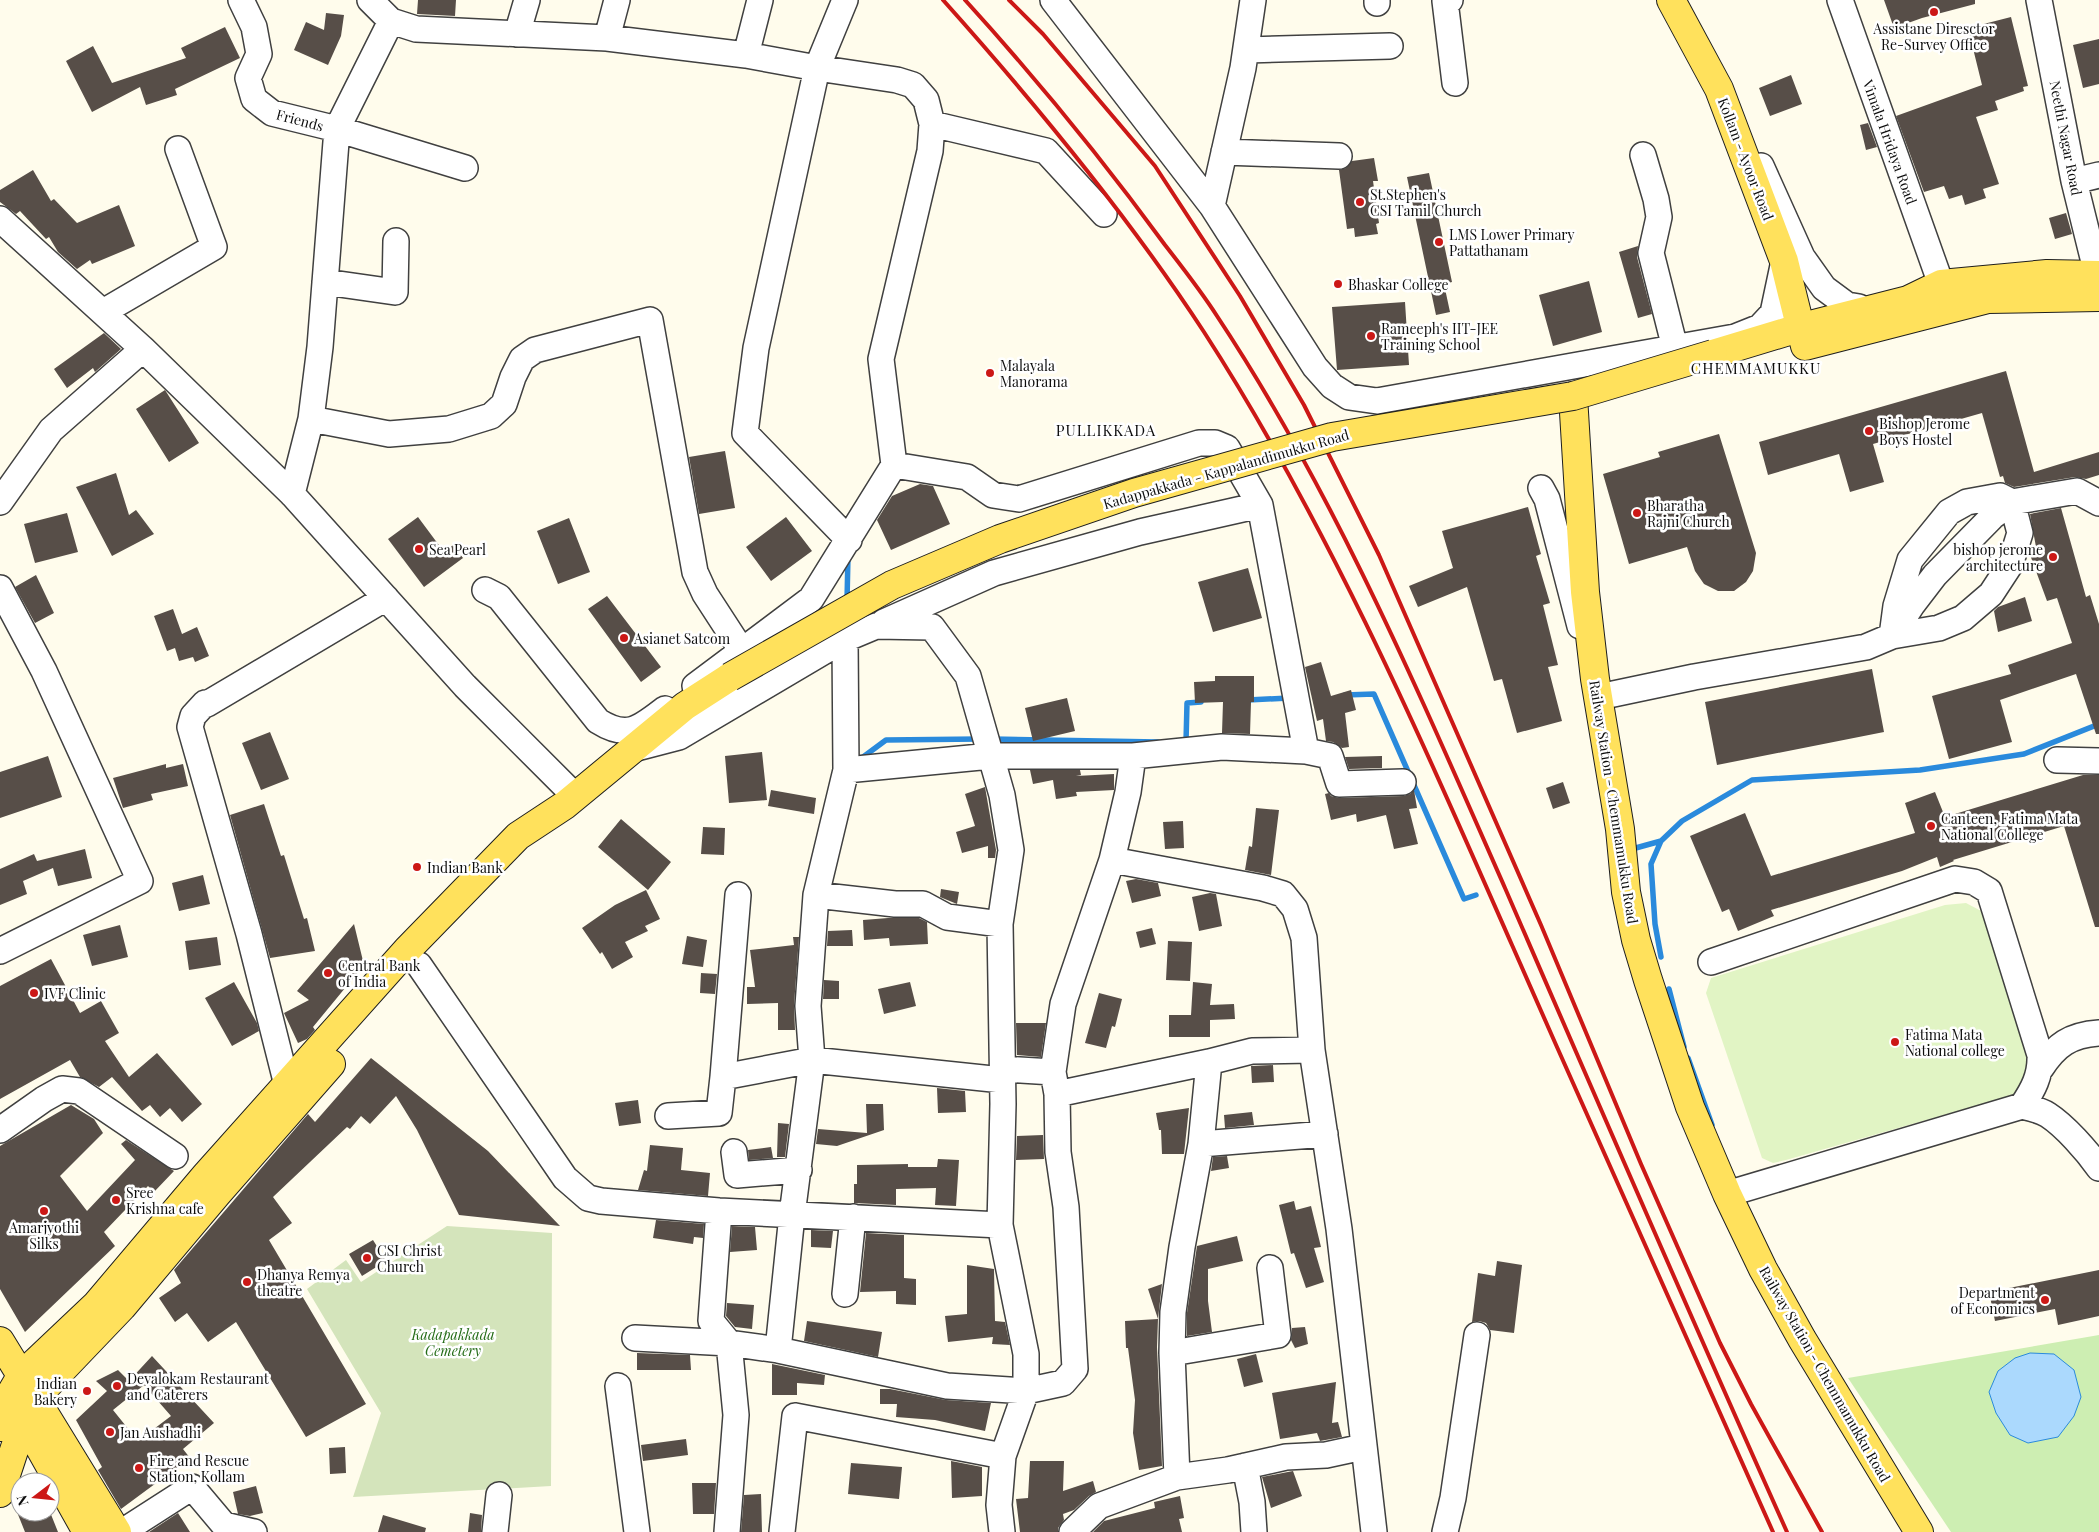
<svg xmlns="http://www.w3.org/2000/svg" width="2099" height="1532" font-family="'Playfair Display',serif">
	<rect width="100%" height="100%" fill="#fffcec"/>
	<!-- green -->
	<path fill="#cdeeb2" d="M2099,1335V1532H1951L1848,1378Z"/>
	<!-- cemetery -->
	<path fill="#d4e4bb" d="M447,1226L552,1233L551,1486L353,1497L381,1413L307,1289L346,1260L361,1282Z"/>
	<!-- pitch -->
	<path fill="#e1f4c4" d="M1966,903L1985,913L2030,1060L2021,1093L1786,1160L1773,1163L1762,1158L1706,993L1711,978L1945,905Z"/>
	<!-- water -->
	<path fill="#abd9fd" stroke="#2a8adc" d="M2030,1353L2054,1354L2074,1370L2081,1397L2074,1416L2058,1437L2028,1443L2010,1435L1996,1413L1989,1392L1998,1371L2015,1358Z"/>
	<g fill="none" stroke-linecap="round" stroke-linejoin="round">
		<!-- stream -->
		<path stroke="#2a8adc" stroke-width="5.5" d="M847,601L848,555
			M1345,695L1374,694L1464,899L1476,895
			M1248,700L1289,698
			M992,739L1158,742
			M1184,742H1186L1187,703L1201,702
			M859,760L886,740L980,739
			M1632,849L1661,841
			M1661,957L1655,924L1651,864L1661,841L1682,821L1752,780L1920,770L2024,754L2099,724
			M1669,989L1684,1047
			M1688,1058L1712,1125"/>
	</g>
	<!-- building -->
	<path fill="#574e48" fill-rule="evenodd" d="M418,0H456L455,16L417,14Z
		M1884,0H1975V4L1922,18L1894,28Z
		M326,13L344,15L341,36L328,65L294,50L306,22L324,30Z
		M2011,17L2028,86L2023,87L2024,91L1995,101L1998,110L1976,117L1999,184L1983,189L1986,198L1965,205L1962,195L1949,199L1944,186L1924,192L1896,116L1982,85L1968,28Z
		M225,27L240,58L175,89L177,95L146,105L140,87L92,112L66,61L93,46L112,83L186,58L181,48Z
		M2099,39V84L2083,88L2073,45Z
		M1791,75L1802,104L1770,116L1759,88Z
		M1868,123L1877,147L1866,150L1860,125Z
		M1374,158L1378,181H1373L1379,223L1376,224L1378,234L1355,237L1354,228L1347,229L1339,170L1346,168L1352,161Z
		M33,170L51,201L54,199L77,223L119,205L135,246L92,264L90,260L77,269L58,252L49,237L46,239L20,211L16,214L0,202V190Z
		M1429,173L1452,282L1444,284L1450,312L1436,315L1407,177Z
		M2066,213L2072,234L2055,239L2049,218Z
		M1638,246L1637,257L1652,314L1638,318L1619,252Z
		M1589,281L1602,332L1553,346L1539,295Z
		M1405,302L1409,365L1337,370L1332,307Z
		M104,333L121,349L95,372L93,368L67,388L54,369Z
		M2006,371L2034,472L2099,452V475L2086,479L2075,477L2014,487L2005,483L2003,476L2000,477L1982,413L1873,444L1884,482L1850,492L1839,454L1768,475L1759,442Z
		M165,390L199,443L169,462L136,409Z
		M1719,434L1756,553L1753,571L1746,582L1734,591H1718L1704,584L1695,571L1687,547L1629,564L1603,474L1660,457L1658,452Z
		M725,451L735,508L699,514L689,457Z
		M116,473L129,515L136,510L154,534L112,556L76,487Z
		M920,484L933,486L950,524L891,550L877,520L892,496Z
		M1528,507L1541,554L1536,556L1550,603L1543,605L1558,665L1548,667L1562,721L1517,733L1502,679L1494,681L1467,587L1418,607L1409,586L1453,568L1442,531Z
		M2061,508L2086,597L2090,595L2099,624V734H2096L2076,674L2000,700L2012,742L1949,759L1932,696L2011,674L2008,665L2072,643L2057,598L2047,601L2029,552L2030,550L2036,547L2030,514Z
		M67,513L78,552L35,563L24,524Z
		M418,517L444,552L453,545L463,558L424,587L388,539Z
		M786,517L812,551L771,581L746,547Z
		M569,518L590,572L558,584L537,531Z
		M1248,568L1262,618L1213,632L1198,582Z
		M36,575L54,613L35,623L15,587Z
		M607,596L661,667L641,682L588,609Z
		M2025,597L2032,621L1998,632L1994,611L1998,607Z
		M173,609L182,634L197,627L209,656L195,662L193,657L179,661L175,648L167,651L154,616Z
		M1321,662L1331,696L1351,690L1356,710L1345,713L1349,747L1342,748L1333,742L1326,741L1323,719L1317,721L1305,667Z
		M1872,669L1884,732L1717,765L1705,702Z
		M1215,676H1254V702H1251L1250,734L1222,733L1223,702L1195,703L1194,682L1215,681Z
		M1067,698L1075,731L1033,741L1025,708Z
		M270,732L289,779L261,790L242,743Z
		M762,752L767,800L729,803L725,756Z
		M48,756L62,797L0,818V772Z
		M1382,756V768L1349,769L1345,757Z
		M166,764V768L183,764L188,786L151,794L153,800L123,808L113,778Z
		M1030,770H1080L1081,775L1076,776L1114,774V790L1076,792L1077,796L1056,799L1053,780L1033,784Z
		M2083,775H2099V927H2095L2064,826L1953,860L1954,861L1940,867L1937,857L1902,871L1771,910L1774,916L1738,931L1729,909L1722,912L1690,836L1745,813L1771,876L1915,833L1905,803L1935,792L1945,817Z
		M1563,782L1570,803L1553,809L1546,788Z
		M985,787L996,850L995,858H988V846L962,853L956,832L975,826L965,794Z
		M771,790L816,798L814,814L768,806Z
		M1414,790L1417,808L1409,809L1418,844L1394,849L1386,815L1357,822L1356,814L1331,820L1325,794L1329,793L1331,796L1339,798L1403,796L1410,794Z
		M264,804L281,856L284,855L304,919L307,918L315,951L270,958L230,815Z
		M1256,808L1279,810L1271,875L1245,870L1249,846L1252,847Z
		M621,819L671,862L648,890L598,847Z
		M1183,821L1184,848L1165,849L1163,822Z
		M703,827L725,828L724,855L701,854Z
		M85,849L92,878L58,886L53,868L23,881L27,894L0,905V869L34,854L37,861Z
		M203,875L210,904L179,911L172,883Z
		M1136,879L1158,883L1161,896L1132,903L1126,881Z
		M941,889L959,892L957,904L940,897Z
		M646,890L660,919L645,926L648,931L625,942L633,957L612,969L602,952L600,954L582,928L615,905Z
		M1210,893L1216,894L1222,926L1199,931L1192,897Z
		M888,918H919L927,922L928,944L890,946L889,938L864,940L863,920Z
		M354,924L364,965L313,1027L315,1030L307,1039L298,1043L284,1013L309,1000L297,991Z
		M120,925L128,957L92,966L83,935Z
		M1152,928L1156,944L1140,948L1136,932Z
		M852,930L853,946H827L828,931Z
		M687,936L707,940L703,967L682,964Z
		M217,937L221,965L189,970L185,941Z
		M793,937H799L794,1005L795,1030H778V1003L747,1004V987H755L750,950L794,945Z
		M1168,941L1192,942L1190,981L1166,980Z
		M51,959L80,1013L101,1001L119,1033L105,1041L129,1077L157,1053L202,1104L182,1122L170,1108L160,1117L150,1105L142,1111L112,1077L99,1087L80,1077L70,1060L0,1099V986Z
		M701,973L717,974L715,994L700,993Z
		M824,980L839,981V999H823Z
		M234,982L257,1023L259,1031L232,1046L205,998Z
		M910,982L916,1006L884,1014L878,989Z
		M1193,982L1212,984L1210,1005L1234,1004L1235,1019L1210,1020V1037H1169V1015H1191Z
		M1099,993L1122,999L1115,1027L1112,1026L1106,1048L1085,1043Z
		M1016,1023H1046L1041,1057L1017,1055Z
		M371,1058L488,1151L560,1226L459,1215L417,1130L396,1096L370,1124L361,1116L350,1129L347,1127L273,1197L292,1223L269,1240L366,1404L306,1437L236,1322L208,1342L187,1313L175,1322L159,1298L181,1283L174,1270L308,1114L315,1122Z
		M1273,1065L1274,1082L1252,1083L1251,1066Z
		M937,1088L965,1091L966,1112L938,1113Z
		M638,1100L641,1123L619,1126L615,1103Z
		M866,1104H883L884,1130L837,1146L816,1144L818,1129L867,1133Z
		M71,1105L94,1119L103,1133L60,1176L87,1211L135,1160L121,1144L126,1140L174,1171L154,1192L148,1186L104,1232L115,1246L25,1332L0,1289V1146Z
		M1189,1108L1184,1154H1162L1161,1130H1159L1156,1113Z
		M1252,1112L1254,1125L1225,1128L1224,1115Z
		M778,1123L789,1124L785,1157H777Z
		M1043,1135L1044,1159L1016,1160L1017,1136Z
		M650,1145L683,1148L681,1170L710,1173L708,1196L638,1190L644,1170L647,1171Z
		M771,1147L773,1158L749,1160L748,1150Z
		M1227,1156L1229,1168L1211,1171L1213,1157Z
		M938,1159L959,1160L956,1206L935,1205L936,1188L896,1189V1205L854,1203V1184H857V1165L908,1164V1167H937Z
		M1294,1201L1296,1210L1311,1206L1321,1247L1314,1248L1324,1282L1306,1288L1294,1253L1291,1254L1279,1205Z
		M656,1220L704,1224L703,1238L694,1237L693,1244L653,1238Z
		M732,1226L755,1227L757,1250L730,1252Z
		M811,1230L833,1231L831,1248L811,1247Z
		M866,1233L904,1235V1278L916,1279V1305L896,1304V1291L860,1292Z
		M1237,1236L1243,1261L1208,1269V1301L1212,1332L1187,1336V1313L1197,1246Z
		M373,1240L386,1261L362,1276L349,1254Z
		M1497,1261L1522,1265L1514,1333L1490,1330L1486,1323L1479,1321L1472,1322L1478,1273L1495,1276Z
		M967,1265L994,1269L995,1321L1005,1322L1010,1345L992,1344L993,1337L948,1342L945,1316L967,1314Z
		M2099,1270V1316L2058,1325L2055,1309L1995,1321L1989,1292Z
		M1162,1284L1159,1310L1158,1319L1148,1289Z
		M727,1303L754,1305L752,1329L735,1327L726,1316Z
		M1158,1319L1157,1347L1162,1466L1139,1470L1133,1433L1135,1400L1128,1348H1126L1125,1321Z
		M807,1321L882,1332L878,1357L804,1341Z
		M1305,1327L1308,1344L1295,1348L1291,1340L1292,1328Z
		M637,1353L690,1355L691,1370H637Z
		M1256,1354L1263,1382L1244,1387L1237,1359Z
		M152,1356L214,1423L183,1449L190,1458L121,1509L98,1470L102,1467L76,1420L107,1391L96,1381L118,1370L129,1381ZM144,1385L171,1416L138,1441L113,1410Z
		M772,1364L825,1375L824,1385L797,1383V1395H772Z
		M1336,1382L1332,1423L1338,1422L1342,1437L1320,1441L1317,1433L1280,1439L1272,1393Z
		M880,1389H890L946,1400L991,1403L985,1431L935,1420L896,1417L897,1404H880Z
		M686,1439L688,1455L643,1461L641,1445Z
		M345,1447L346,1473L330,1474L329,1448Z
		M951,1461L982,1467V1496L952,1498Z
		M1030,1461H1064L1063,1491L1093,1481L1096,1492L1089,1496L1074,1510L1063,1514L1064,1520L1058,1528V1532H1020L1016,1499L1028,1498Z
		M851,1463L902,1467L899,1499L848,1494Z
		M1293,1471L1302,1496L1271,1508L1262,1477Z
		M692,1483H716L714,1514H693Z
		M256,1486L263,1513L250,1516L238,1514L233,1492Z
		M761,1494L762,1532H741L744,1495Z
		M1180,1496L1184,1518L1179,1519L1182,1532H1093L1104,1521L1155,1508L1154,1502Z
		M17,1512H50L58,1532H25Z
		M178,1513L190,1532H149Z
		M470,1513L482,1515L481,1532H468Z
		M383,1515L426,1528L425,1532H378Z"/>
	<g fill="none" stroke-linecap="round" stroke-linejoin="round">
		<defs>
			<path id="minor" d="M241,0L254,27L259,54L248,78L254,99L272,113L337,129L465,168
				M370,0L391,21
				M1053,0L1212,206L1315,367L1332,386L1349,397L1377,401L1735,337L1760,327L1773,313L1784,261
				M1377,0V3
				M1450,0L1445,1L1455,83
				M1840,0L1941,284
				M2039,0L2074,181L2097,274
				M517,34L527,0
				M607,38L617,0
				M1246,50L1390,46
				M746,55L760,0
				M932,124L1046,151L1104,214
				M1224,152L1339,156
				M1643,155L1656,199L1659,217L1651,253L1675,348
				M1761,166L1802,257L1824,288L1847,305L1859,307L1864,311
				M2074,181L2099,175
				M1212,206L1243,68L1253,0
				M0,219L143,349L292,494L465,686L575,796
				M325,282L395,292L396,241
				M103,312L214,247L178,149
				M311,419L389,434L449,429L491,416L504,404L513,377L522,359L535,350L650,320L695,572L705,594L742,651
				M1541,488L1547,499L1580,626
				M292,494L311,419L320,347L337,129L391,21L416,29L607,38L746,55L817,68L756,348L745,433L849,540
				M2000,496L2012,502L2020,533L2010,565L1991,594L1963,618L1939,628L1892,636L1896,606L1910,560L1949,512L1967,502Z
				M0,502L51,430L143,349
				M0,588L44,671L140,881L0,951
				M485,590L499,597L598,721C628,740 640,728 665,709
				M884,622L994,573L1140,532L1260,505L1227,448L1215,443H1199L1019,499L993,495L967,477L894,465
				M845,639L846,770L816,895L808,1006L812,1060L792,1215L778,1350L947,1386L1026,1391L1063,1383L1075,1369L1066,1207L1058,1152L1057,1094L1053,1072L1063,1004L1112,860
				M695,686L811,599L894,465L881,359L930,151L932,124L926,100L913,85L897,80L817,68L845,0
				M1599,697L1694,677L1866,647L1892,636L1912,605L1935,575L1993,516L2012,502L2077,491L2099,503
				M633,749L679,737L845,639L876,626L932,627L968,676L1002,795L1011,850L1000,924L1003,1104L1000,1225L1026,1354V1391L1003,1456L999,1505L1002,1532
				M1306,751L1330,756L1339,784L1403,782
				M1133,756L1222,747L1306,751L1260,505
				M2057,760L2099,761
				M846,770L991,756H1133L1128,792L1112,860L1263,888L1283,894L1295,909L1304,938L1312,1050L1339,1229L1374,1532
				M738,895L723,1077L812,1060L1002,1080
				M816,895L895,904H923L947,917L1000,924
				M1711,962L1955,879L1974,882L1989,891L2040,1055C2041,1075 2033,1090 2022,1106
				M419,965L565,1178L588,1198L601,1201L719,1211L1000,1225
				M2041,1068C2056,1045 2070,1035 2099,1033
				M1002,1069L1053,1072
				M287,1085L249,934L190,727L193,716L205,703L207,704L386,598
				M1057,1094L1209,1062
				M668,1116L719,1113L723,1077
				M0,1130L44,1099L62,1089L79,1091L175,1156
				M1201,1144L1325,1134
				M734,1152L737,1175L799,1170
				M1727,1194L2022,1106C2031,1108 2040,1110 2048,1115C2065,1126 2087,1151 2099,1168
				M719,1211L711,1321L729,1343
				M845,1294L853,1217
				M635,1338L729,1343
				M1172,1353L1278,1335L1270,1268
				M618,1386L637,1532
				M1245,1466L1252,1502L1254,1532
				M1177,1477L1172,1353L1173,1312L1182,1247L1201,1144L1209,1062L1252,1051L1312,1050
				M122,1532L192,1487L224,1525L254,1532
				M495,1532L499,1495
				M727,1532L736,1415L729,1343L778,1350
				M782,1532L795,1416L1003,1456
				M1072,1532L1099,1506L1177,1477L1228,1470L1286,1457L1326,1455L1363,1447
				M1445,1532L1453,1498L1477,1335"/>
			<path id="major" d="M1671,0L1719,89L1784,261L1805,346L1988,299L2099,297
				M1713,354L1802,327L1908,300L1941,284L2047,274L2099,275
				M1573,396L1585,592L1595,679L1620,829L1626,892L1636,940L1648,980L1690,1107L1727,1194L1763,1269L1802,1339L1919,1532
				M0,1341L117,1532
				M18,1409L87,1532
				M0,1427L10,1395L21,1376L96,1305L206,1175L407,950L518,836L565,805L685,706L730,677
				M0,1493L24,1420L35,1398L122,1307L217,1194L331,1064"/>
		</defs>
		<!-- minor casing -->
		<use href="#minor" stroke="#404040" stroke-width="28"/>
		<!-- major casing -->
		<use href="#major" stroke="#1e1e1e" stroke-width="30"/>
		<!-- minor -->
		<use href="#minor" stroke="#fff" stroke-width="25"/>
		<!-- major -->
		<use href="#major" stroke="#ffe15c" stroke-width="28"/>
		<!-- rail -->
		<path stroke="#cc1816" stroke-width="4" d="M943,0C1036,104 1127,214 1204,332C1328,524 1420,736 1512,945C1598,1141 1686,1336 1773,1532
			M965,0C1036,78 1103,160 1165,245C1183,268 1201,291 1217,316C1335,494 1419,693 1505,888C1598,1103 1691,1318 1787,1532
			M1009,0L1043,34L1155,166L1240,296L1304,405L1379,555L1541,925L1641,1164L1720,1343L1751,1404L1822,1532"/>
		<defs>
			<path id="major-bridge" d="M730,677L892,585L1000,539L1134,493L1332,437L1573,396L1713,354"/>
		</defs>
		<!-- major-bridge casing -->
		<use href="#major-bridge" stroke="#1e1e1e" stroke-width="30" stroke-linecap="butt"/>
		<!-- major-bridge -->
		<use href="#major-bridge" stroke="#ffe15c" stroke-width="28"/>
	</g>
	<!-- markers -->
	<g fill="#cc1816" stroke="#fff" stroke-width="2">
		<circle cx="1934" cy="12" r="5"/>
		<circle cx="1360" cy="202" r="5"/>
		<circle cx="1439" cy="242" r="5"/>
		<circle cx="1338" cy="284" r="5"/>
		<circle cx="1371" cy="336" r="5"/>
		<circle cx="990" cy="373" r="5"/>
		<circle cx="1869" cy="431" r="5"/>
		<circle cx="1637" cy="513" r="5"/>
		<circle cx="419" cy="549" r="5"/>
		<circle cx="2053" cy="557" r="5"/>
		<circle cx="624" cy="638" r="5"/>
		<circle cx="1931" cy="826" r="5"/>
		<circle cx="417" cy="867" r="5"/>
		<circle cx="328" cy="973" r="5"/>
		<circle cx="34" cy="993" r="5"/>
		<circle cx="1895" cy="1042" r="5"/>
		<circle cx="116" cy="1200" r="5"/>
		<circle cx="44" cy="1211" r="5"/>
		<circle cx="367" cy="1258" r="5"/>
		<circle cx="247" cy="1282" r="5"/>
		<circle cx="2045" cy="1300" r="5"/>
		<circle cx="117" cy="1386" r="5"/>
		<circle cx="87" cy="1391" r="5"/>
		<circle cx="110" cy="1432" r="5"/>
		<circle cx="139" cy="1468" r="5"/>
	</g>
	<g text-anchor="middle" dominant-baseline="central" stroke-width="5" stroke-linejoin="round" paint-order="stroke">
		<!-- poi labels -->
		<g font-size="14" fill="#0d0d0d" stroke="#fff" text-anchor="start">
			<text x="1934" y="28" text-anchor="middle">Assistane Diresctor<tspan x="1934" dy="16">Re-Survey Office</tspan></text>
			<text x="1370" y="194">St.Stephen's<tspan x="1370" dy="16">CSI Tamil Church</tspan></text>
			<text x="1449" y="234">LMS Lower Primary<tspan x="1449" dy="16">Pattathanam</tspan></text>
			<text x="1348" y="284">Bhaskar College</text>
			<text x="1381" y="328">Rameeph's IIT-JEE<tspan x="1381" dy="16">Training School</tspan></text>
			<text x="1000" y="365">Malayala<tspan x="1000" dy="16">Manorama</tspan></text>
			<text x="1879" y="423">Bishop Jerome<tspan x="1879" dy="16">Boys Hostel</tspan></text>
			<text x="1647" y="505">Bharatha<tspan x="1647" dy="16">Rajni Church</tspan></text>
			<text x="429" y="549">Sea Pearl</text>
			<text x="2043" y="549" text-anchor="end">bishop jerome<tspan x="2043" dy="16">architecture</tspan></text>
			<text x="634" y="638">Asianet Satcom</text>
			<text x="1941" y="818">Canteen, Fatima Mata<tspan x="1941" dy="16">National College</tspan></text>
			<text x="427" y="867">Indian Bank</text>
			<text x="338" y="965">Central Bank<tspan x="338" dy="16">of India</tspan></text>
			<text x="44" y="993">IVF Clinic</text>
			<text x="1905" y="1034">Fatima Mata<tspan x="1905" dy="16">National college</tspan></text>
			<text x="126" y="1192">Sree<tspan x="126" dy="16">Krishna cafe</tspan></text>
			<text x="44" y="1227" text-anchor="middle">Amarjyothi<tspan x="44" dy="16">Silks</tspan></text>
			<text x="377" y="1250">CSI Christ<tspan x="377" dy="16">Church</tspan></text>
			<text x="257" y="1274">Dhanya Remya<tspan x="257" dy="16">theatre</tspan></text>
			<text x="2035" y="1292" text-anchor="end">Department<tspan x="2035" dy="16">of Economics</tspan></text>
			<text x="127" y="1378">Devalokam Restaurant<tspan x="127" dy="16">and Caterers</tspan></text>
			<text x="77" y="1383" text-anchor="end">Indian<tspan x="77" dy="16">Bakery</tspan></text>
			<text x="120" y="1432">Jan Aushadhi</text>
			<text x="149" y="1460">Fire and Rescue<tspan x="149" dy="16">Station, Kollam</tspan></text>
		</g>
		<!-- street labels -->
		<g font-size="14" fill="#0d0d0d" stroke="#fff">
			<text transform="translate(300 120) rotate(15)">Friends</text>
			<text transform="translate(2066 138) rotate(79)">Neethi Nagar Road</text>
			<text transform="translate(1890 142) rotate(70)">Vimala Hridaya Road</text>
			<text transform="translate(1746 159) rotate(69)">Kollam - Ayoor Road</text>
			<text transform="translate(1226 469) rotate(-16)">Kadappakkada - Kappalandimukku Road</text>
			<text transform="translate(1614 802) rotate(81)">Railway Station - Chemmamukku Road</text>
			<text transform="translate(1825 1374) rotate(60)">Railway Station - Chemmamukku Road</text>
		</g>
		<!-- park labels -->
		<g font-size="14" font-style="italic" fill="#236b16" stroke="#fff">
			<text x="453" y="1334">Kadapakkada<tspan x="453" dy="16">Cemetery</tspan></text>
		</g>
		<!-- neighbourhood labels -->
		<g font-size="15" letter-spacing="1" fill="#0d0d0d" stroke="#fff">
			<text x="1756" y="368">CHEMMAMUKKU</text>
			<text x="1106" y="430">PULLIKKADA</text>
		</g>
	</g>
	<!-- north arrow -->
	<g transform="translate(35 1497) rotate(254)"><circle r="24" fill="#ffffff" stroke="#9e9e9e"/>
	<path d="M0-4L9 19L0 12L-9 19Z" fill="#cc1816"/>
	<text y="-8" font-size="14" font-weight="bold" text-anchor="middle" fill="#0d0d0d">N</text>
	</g>
</svg>
